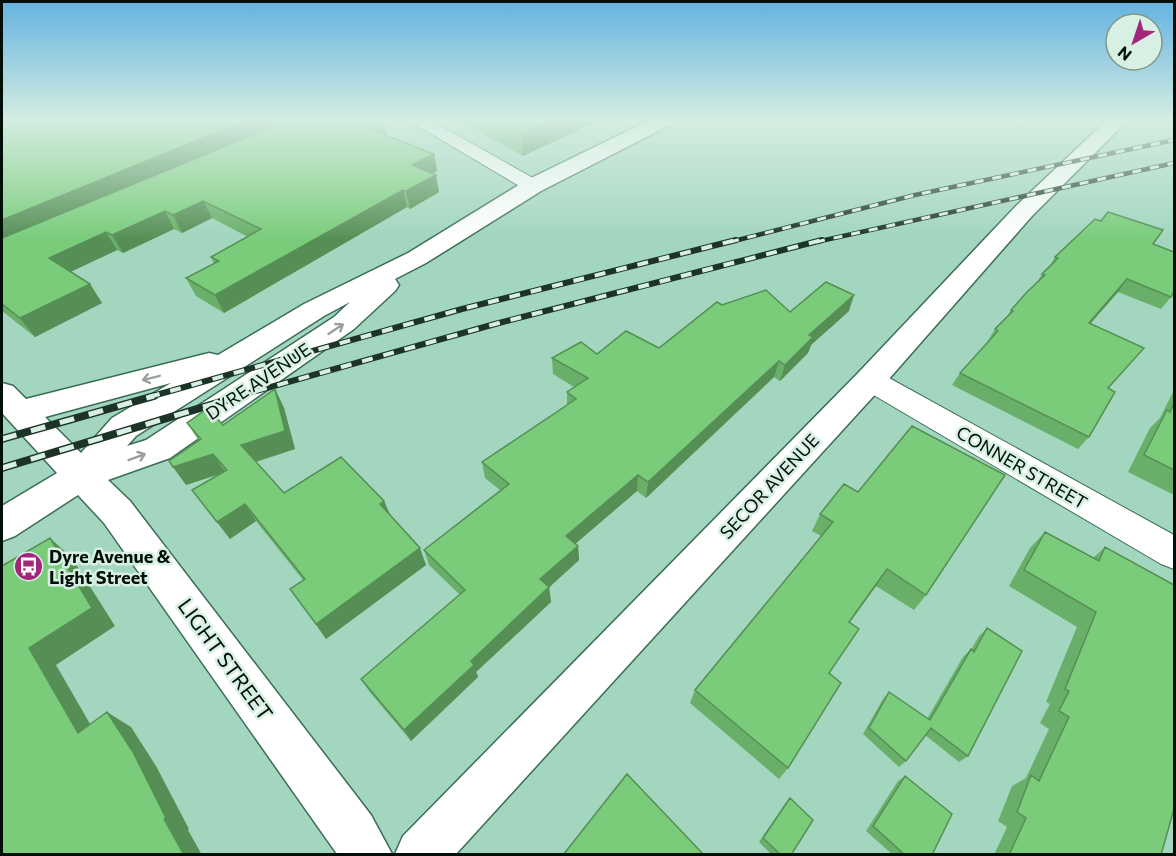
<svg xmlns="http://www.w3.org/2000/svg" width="1176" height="856" font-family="Commissioner,sans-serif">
	<rect width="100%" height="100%" fill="#a2d6be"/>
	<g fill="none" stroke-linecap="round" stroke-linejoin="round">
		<defs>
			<path id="minor" d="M408,120H430L540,182L544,186L540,190H526Z
				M870,370L880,373L1174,535V569L1161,564L860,387L855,380L860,373Z"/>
			<path id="tertiary" d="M650,120H675L672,124L541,191L426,263L395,279L399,285L395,291L354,329L170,458L108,480L130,501L371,815L392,854H337L104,523L78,495L15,536L2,541V506L57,473L2,413V383L13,386L26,399L209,353L218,355L304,304L408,253L525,181ZM350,302L334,317L146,440L127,446L136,436L324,316ZM171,383L112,418L81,453L45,417Z
				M1107,120H1128L1032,216L881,388L456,854H395L403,836L859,372L1016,206Z"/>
		</defs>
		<!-- minor casing -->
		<use href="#minor" stroke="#3b6c57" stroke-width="2"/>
		<!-- tertiary casing -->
		<use href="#tertiary" stroke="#3b6c57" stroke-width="3"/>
		<!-- minor -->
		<use href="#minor" fill="#fff" fill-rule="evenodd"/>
		<!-- tertiary -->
		<use href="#tertiary" fill="#fff" fill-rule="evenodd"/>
		<defs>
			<path id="rail-far2" d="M730,242L915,195L1174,140
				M816,242L1174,163"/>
			<path id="rail-far1" d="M149,397L462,309L736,240
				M235,397L495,324L822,240"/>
			<path id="rail" d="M2,439L154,396
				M2,468L240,396"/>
		</defs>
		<!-- rail-far2 casing -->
		<use href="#rail-far2" stroke="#1d3328" stroke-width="4.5"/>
		<!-- rail-far1 casing -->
		<use href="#rail-far1" stroke="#1d3328" stroke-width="6"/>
		<!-- rail casing -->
		<use href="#rail" stroke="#1d3328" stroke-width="8"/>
		<!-- rail-far2 -->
		<use href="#rail-far2" stroke="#d7f0e3" stroke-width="3" stroke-dasharray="9" stroke-linecap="butt"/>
		<!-- rail-far1 -->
		<use href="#rail-far1" stroke="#d7f0e3" stroke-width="4" stroke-dasharray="11" stroke-linecap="butt"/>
		<!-- rail -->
		<use href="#rail" stroke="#d7f0e3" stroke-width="5" stroke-dasharray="15" stroke-linecap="butt"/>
	</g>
	<!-- wall -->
	<path fill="#69af69" d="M2,120L387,135L434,154L437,171L432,173L439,192L410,209L407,207L224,313L196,296L186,278L214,264L211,257L248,237L212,218L182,233L174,229L123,253L117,250L70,272L90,284L102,303L35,337L2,311Z
		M457,120H600L523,156Z
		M1153,244L1171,297L1161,309L1118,292L1091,323L1133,360L1108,389L1089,437L1078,449L952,385L960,373L987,342L995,329L1006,318L1011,310L1037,282L1042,274L1050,266L1055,257Z
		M722,305L790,312L849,311L811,345L808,353L780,381L774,377L646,498L637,491L576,543L578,546L579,560L549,587L551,602L476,672L478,677L411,741L369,691L361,679L460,595L429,565L424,550L500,490L485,478L482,462L567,405V392L574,387L553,374L552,358L659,348Z
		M275,389L284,408L295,449L256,462L284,493L384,501L390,514L426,565L326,639L290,589L303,580L256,521L230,539L192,490L220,474L186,485L199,441L187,423L223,425Z
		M1174,390V495L1128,472L1150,428L1160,418Z
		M844,484L926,595L914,610L876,586L850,622L788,768L779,779L690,703L695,690L821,536L812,531L820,514Z
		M1045,532L1093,558L1105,547L1161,855H994L1007,827L998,821L1012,786L1026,778L1049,729L1040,723L1050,704L1046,702L1077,627L1009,586L1030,548Z
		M987,628L968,756L959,762L925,735L906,761L899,767L863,734L883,699L889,692L927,719L963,657L971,649V650L979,636Z
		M905,776L932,855H893L866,831L898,781Z
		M790,798L791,855H772L759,842L785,804Z"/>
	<!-- shaded-wall -->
	<path fill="#558f55" d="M247,120H291L2,244V220Z
		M551,120H600L523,156L521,133Z
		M384,123L387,139L370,129Z
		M434,154L437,171L416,182L412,165Z
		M436,175L439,192L410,209L406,191Z
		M403,190L407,207L224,313L215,295Z
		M203,201L212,218L182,233L173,215Z
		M165,211L174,229L123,253L112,235Z
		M106,232L117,250L62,276L49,258Z
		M1127,279L1118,292L1080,335L1089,323Z
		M90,284L102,303L35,337L20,318Z
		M854,295L849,311L811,345L808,353L780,381L785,365L809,335Z
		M779,361L774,377L646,498L648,482Z
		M275,389L284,408L295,449L252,463L241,445Z
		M213,454L225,472L186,485L173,467Z
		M638,475L637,491L567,551L566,536Z
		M384,501L391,518L380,504Z
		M245,504L256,521L230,539L217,522Z
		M50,538L72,558L115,626L56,665L104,748L78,733L29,648Z
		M578,546L579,560L542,594L540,579Z
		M420,548L426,565L326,639L316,624Z
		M887,569L876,586L839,637L849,622Z
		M549,587L551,602L476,672L478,677L411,741L404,730L471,661Z
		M107,712L131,727L156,766L189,829L188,830L202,855H184L164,819Z"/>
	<!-- building -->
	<path fill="#7acc7a" stroke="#558f55" stroke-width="1.5" d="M2,120H247L2,220Z
		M289,120H376L384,123L370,129L434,154L412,165L436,175L406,191L403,190L215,295L186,278L219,261L211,257L261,229L203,201L173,215L165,211L112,235L106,232L49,258L90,284L20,318L2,304V238Z
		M496,120H551L521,133Z
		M1108,212L1163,230L1153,244L1174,252V291L1171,297L1127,279L1089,323L1144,348L1108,388L1115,392L1089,437L960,373L998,331L995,329L1013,311L1011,310L1027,292L1045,275L1042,274L1058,258L1055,257L1095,219L1101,221Z
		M826,282L854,295L809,335L813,337L785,365L779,361L648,482L638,475L566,536L578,546L540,579L549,587L471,661L474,665L404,730L361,679L465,590L424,550L509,484L482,462L576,399L567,392L588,378L552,358L581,342L597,354L626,331L659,348L717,302L722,305L766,290L790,312Z
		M275,389L285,431L241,445L284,493L341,457L384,501L380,504L420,548L316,624L290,589L305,579L245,504L217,522L192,490L227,470L213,454L173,467L169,461L201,439L187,423L208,408L223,425Z
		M1174,403V470L1144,455L1167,410L1170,412Z
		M912,426L1005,475L926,595L887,569L849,622L859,629L829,673L841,683L788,768L695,690L833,522L820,514L844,484L858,492Z
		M1045,532L1099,561L1105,547L1174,585V809L1161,855H1009L1026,818L1017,812L1031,775L1039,781L1069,717L1059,711L1069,691L1065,689L1096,612L1024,570Z
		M50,538L92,608L29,648L78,733L107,712L133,752L166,818L164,819L184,855H2V566Z
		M987,628L1022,651L968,756L931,728L906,761L869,728L889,692L930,720L971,649L974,652Z
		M627,774L704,855H563Z
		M905,776L952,814L932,855H905L873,826Z
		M790,798L813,820L791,855H781L763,838Z"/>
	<!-- one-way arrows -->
	<defs><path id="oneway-shaft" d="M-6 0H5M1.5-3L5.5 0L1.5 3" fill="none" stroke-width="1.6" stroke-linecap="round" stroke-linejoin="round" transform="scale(1.5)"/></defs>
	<g stroke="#999f9c">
		<use href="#oneway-shaft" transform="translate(336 329) rotate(-34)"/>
		<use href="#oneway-shaft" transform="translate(151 378) rotate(166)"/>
		<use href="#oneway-shaft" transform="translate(137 457) rotate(-21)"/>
	</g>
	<!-- sky -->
	<linearGradient id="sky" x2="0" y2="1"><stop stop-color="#64b2e0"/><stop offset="0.5" stop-color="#d5ede2"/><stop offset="1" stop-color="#d5ede2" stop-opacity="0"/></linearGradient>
	<rect width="1176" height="240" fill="url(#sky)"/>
	<!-- icons -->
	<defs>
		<symbol id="bus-disc" viewBox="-11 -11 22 22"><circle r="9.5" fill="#a2277b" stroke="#d7f0e3"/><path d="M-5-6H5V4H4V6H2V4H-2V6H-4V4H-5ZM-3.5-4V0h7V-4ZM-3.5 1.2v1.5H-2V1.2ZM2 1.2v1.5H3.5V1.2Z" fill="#fff"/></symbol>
	</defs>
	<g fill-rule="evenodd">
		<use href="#bus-disc" x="12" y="550" width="33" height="33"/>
	</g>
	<g text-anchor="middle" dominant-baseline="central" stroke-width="5" stroke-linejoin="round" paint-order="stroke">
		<!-- street labels -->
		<g font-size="18" fill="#001008" stroke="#d7f0e3">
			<text transform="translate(258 381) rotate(-34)">DYRE AVENUE</text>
			<text transform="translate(1022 467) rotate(30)">CONNER STREET</text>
			<text transform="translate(769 486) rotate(-47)">SECOR AVENUE</text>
		</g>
		<!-- poi labels -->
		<g font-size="18" font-weight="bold" fill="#001008" stroke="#d7f0e3" text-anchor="start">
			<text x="49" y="556">Dyre Avenue &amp;<tspan x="49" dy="21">Light Street</tspan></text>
		</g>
		<!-- near-street labels -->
		<g font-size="21" fill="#001008" stroke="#d7f0e3">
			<text transform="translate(226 659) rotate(54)">LIGHT STREET</text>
		</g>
	</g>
	<!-- border -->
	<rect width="1176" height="856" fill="none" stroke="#001008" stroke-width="6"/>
	<!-- north arrow -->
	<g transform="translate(1134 42) rotate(219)"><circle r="28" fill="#d7f0e3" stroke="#81968b" stroke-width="1.5"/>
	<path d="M0-4.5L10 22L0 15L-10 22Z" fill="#a2277b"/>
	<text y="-9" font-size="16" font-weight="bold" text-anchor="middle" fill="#001008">N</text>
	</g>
</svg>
